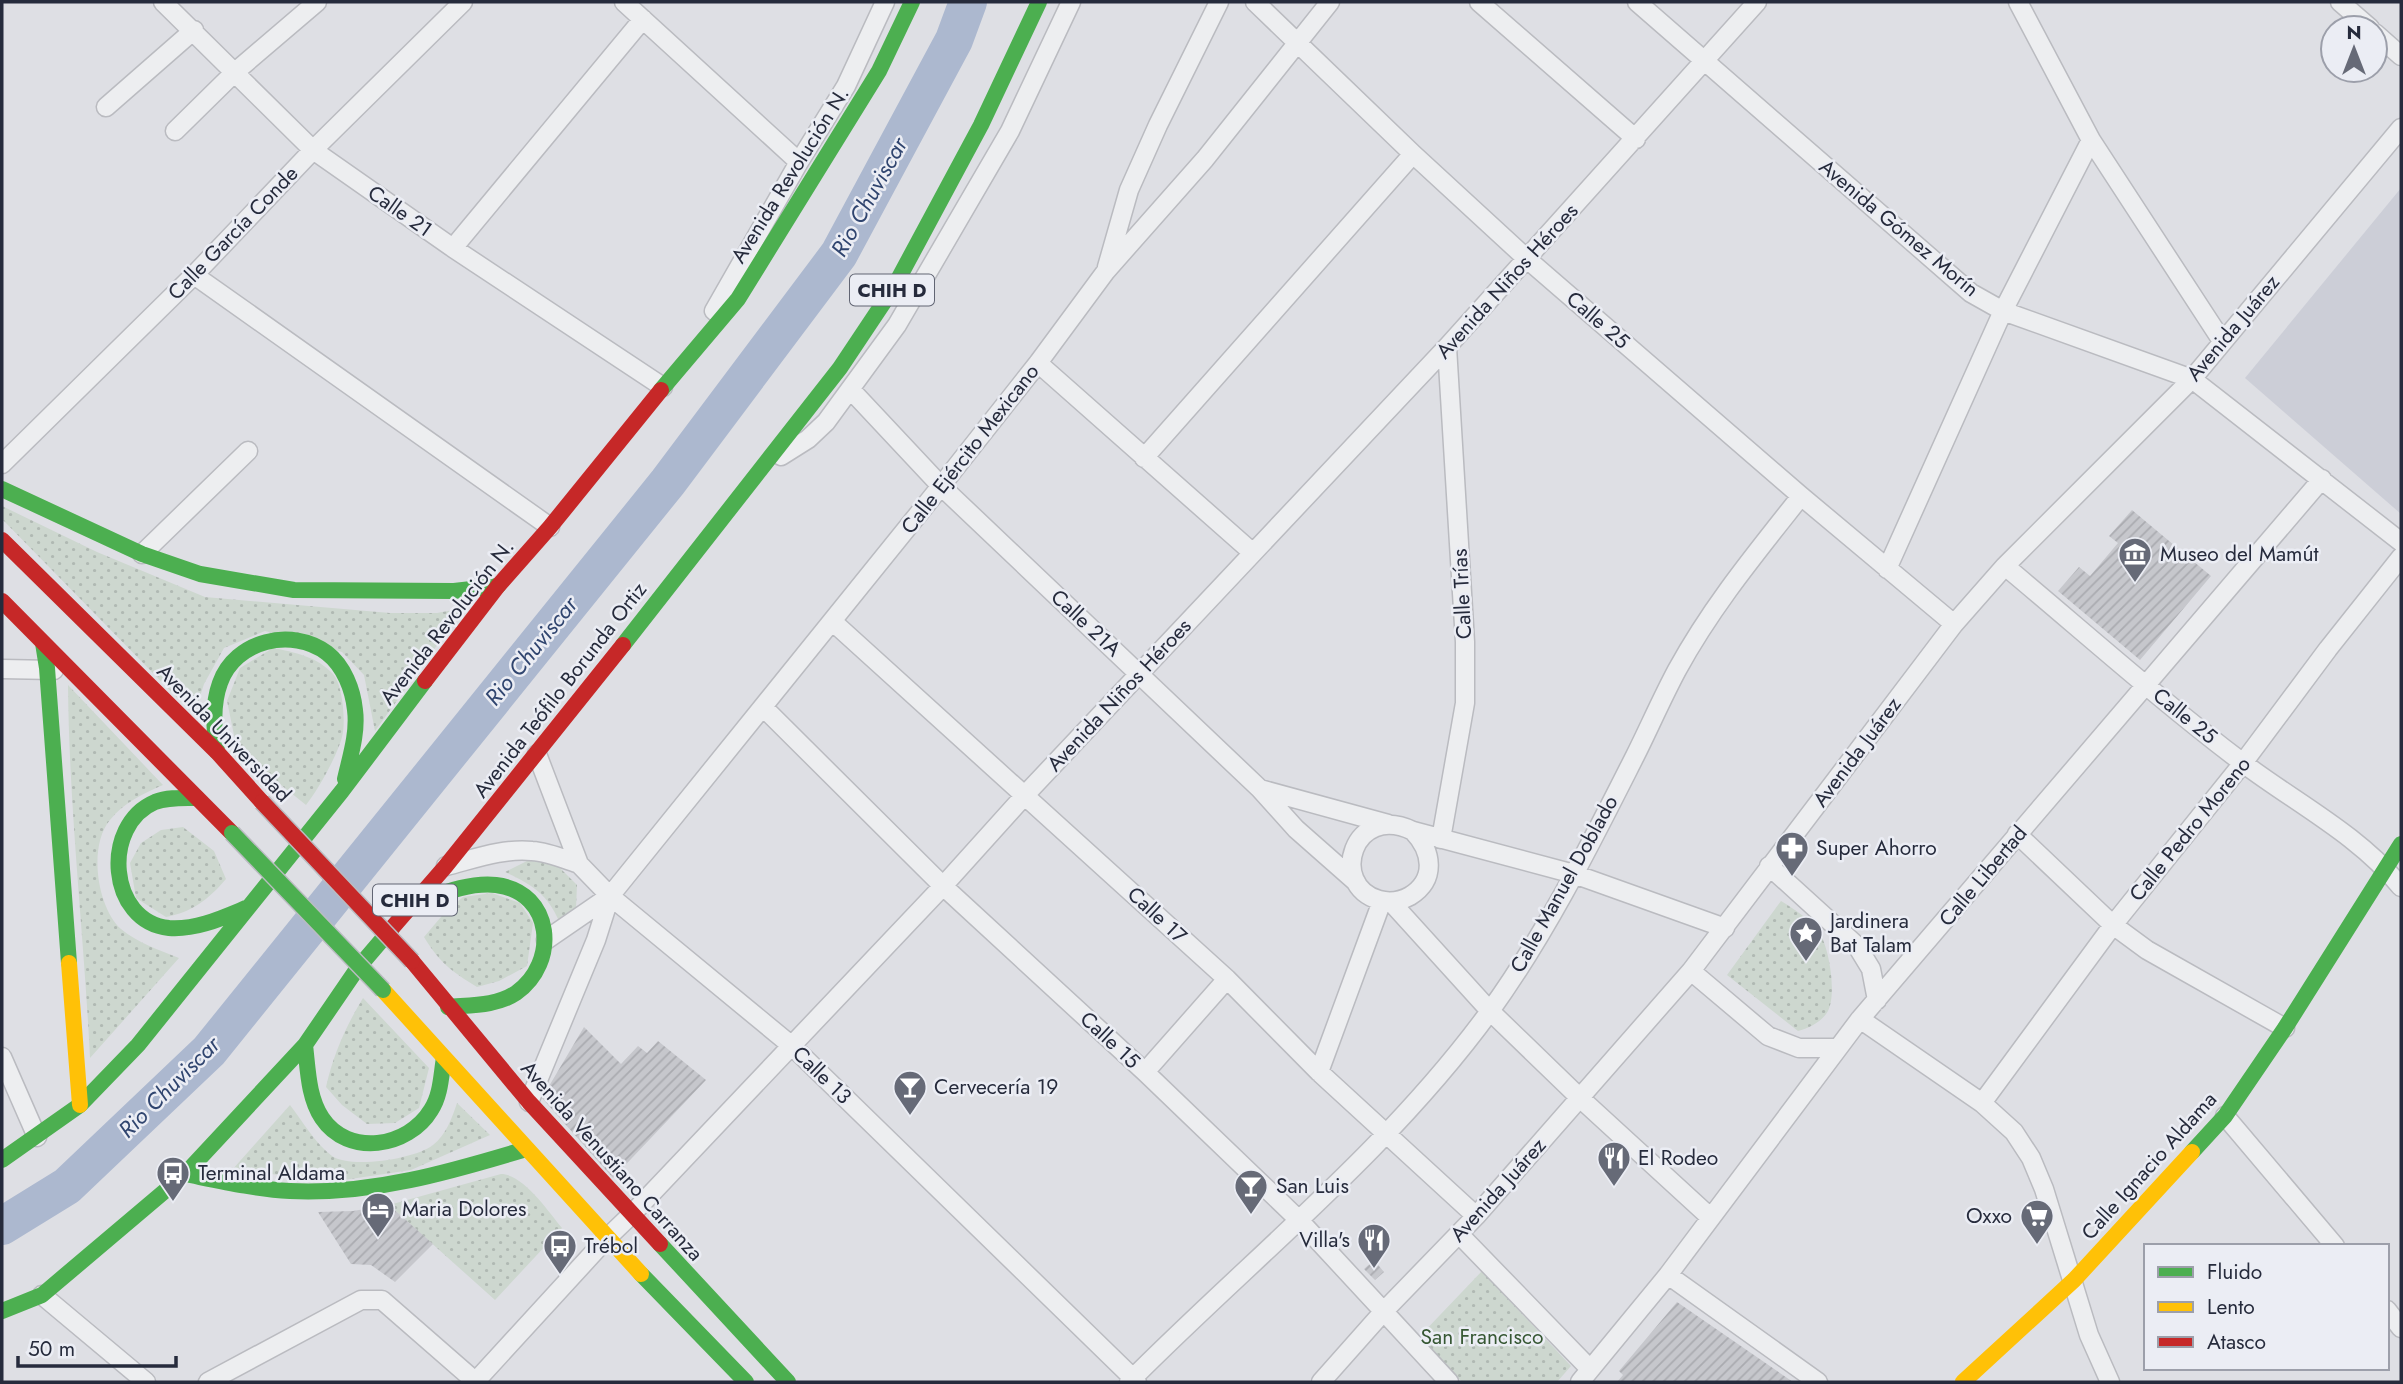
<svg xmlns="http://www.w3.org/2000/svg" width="2403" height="1384" font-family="Jost,sans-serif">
	<defs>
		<pattern id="park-dots" width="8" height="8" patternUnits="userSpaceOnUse" patternTransform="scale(1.75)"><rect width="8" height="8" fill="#cdd7cf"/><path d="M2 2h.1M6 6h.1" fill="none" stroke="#b0b9b3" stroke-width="1.8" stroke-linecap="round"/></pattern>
		<pattern id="building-hatch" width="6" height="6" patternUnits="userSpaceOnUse" patternTransform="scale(1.75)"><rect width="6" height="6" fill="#c6c7cc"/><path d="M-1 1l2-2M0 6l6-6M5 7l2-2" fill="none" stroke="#aaabb0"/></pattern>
	</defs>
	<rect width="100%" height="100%" fill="#dedfe4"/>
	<!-- built -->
	<path fill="#ccced7" d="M2401,188V514L2245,378Z"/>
	<!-- park -->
	<path fill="url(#park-dots)" d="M2,506L97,552L205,597L390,613H437L464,608L375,731L364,675L342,652L265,631L224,648L204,684L194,715L2,519Z
		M273,648C294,652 318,657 333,674C343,685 346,723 342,737C337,756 318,790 306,805L270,776L235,740L227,701L240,668Z
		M68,685L163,785C143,794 124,802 110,820C88,846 97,907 121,929C138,943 159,950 179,958L90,1058C84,934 69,810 68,685Z
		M183,827L214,851L226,879C208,900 192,912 166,917L136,898L130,863L141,843L161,830Z
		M529,860L558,866L577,885L576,908L559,921C547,893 531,884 505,872Z
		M492,893L520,903L533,923L527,966L499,981L477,987C451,971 440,963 424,937L446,911L463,897Z
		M1781,901C1794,909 1810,919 1819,932C1829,947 1837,993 1828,1011C1822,1022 1809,1028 1798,1031L1727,975Z
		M363,998L429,1068L419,1108L395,1123L367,1124L342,1105L326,1087C333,1055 346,1026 363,998Z
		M457,1103L490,1135L411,1170L337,1181L232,1170L290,1105C303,1122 315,1143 332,1156C351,1169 415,1159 433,1145C446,1135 452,1118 457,1103Z
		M501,1174C523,1174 548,1211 562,1228L495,1300L389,1205Z
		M1482,1271L1571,1366L1557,1382H1462L1419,1337Z"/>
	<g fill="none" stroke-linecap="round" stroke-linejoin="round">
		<!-- river -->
		<path stroke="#acb8cf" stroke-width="38" d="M2,1226L67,1186L209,1051L668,482L839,254L954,40L968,2"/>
	</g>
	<!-- building -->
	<path fill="url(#building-hatch)" d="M2132,510L2211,576L2140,660L2058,591L2079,567L2090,576L2118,543L2109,536Z
		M584,1027L621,1064L638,1046L647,1053L658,1041L706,1080L613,1178L542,1098Z
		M389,1205L433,1244L395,1282L371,1265L351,1264L318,1212L353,1211Z
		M1374,1260L1384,1272L1375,1280L1364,1269Z
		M1677,1302L1793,1382H1617L1623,1375L1619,1371Z"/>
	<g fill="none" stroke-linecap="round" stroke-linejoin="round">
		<defs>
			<path id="street" d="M163,2L313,150L453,248L663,387
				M624,2L799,162
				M1255,2L1413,154L1527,259L1801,496L1954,624
				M1479,2L1636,139
				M1637,2L1971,293L2003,311L2192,379L2401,542
				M2018,2L2091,140L2222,341
				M2340,2L2370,28
				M2375,33L2401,56
				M106,107L194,30
				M175,131L235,72L317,2
				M453,248L643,19
				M1107,267L1129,190L1158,125L1219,2
				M194,275L550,527
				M714,311L799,162L846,86L885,2
				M1038,363L1253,553
				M851,390L941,486L1260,789L1296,829L1355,881
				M781,456L808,439L826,422L897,325L1010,131L1071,2
				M1144,458L1413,154
				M2,464L194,275L313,150L463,2
				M142,554L248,451
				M2005,566C2084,632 2161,701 2243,763C2296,803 2359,835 2401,887
				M1887,569L2003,311L2091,140
				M832,621L1227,979L1319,1072L1476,1216
				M2,669L54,670
				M763,707L943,886L1145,1072L1298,1219L1449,1382
				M537,754L579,864L610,896L792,1046L1137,1382
				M1260,789L1388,824
				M1413,831C1432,851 1437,879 1410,896C1401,901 1390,903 1379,900C1328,885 1353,802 1413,831L1574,874L1725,928
				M2017,834L2113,925L2147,950L2285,1028
				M1441,839L1465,703V642L1447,347
				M446,866C474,859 503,848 532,851C548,852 564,859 579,864
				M1769,866L1857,946L1871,969L1877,1000
				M1391,902L1490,1011L1580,1098L1711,1218
				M546,940L610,896L941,486L1038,363L1106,271L1205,159L1330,2
				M1691,971L1768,1036L1799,1048H1837
				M1860,1019L1982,1103L2014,1132L2031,1158L2044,1189L2089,1335L2110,1382
				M2,1057L37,1137
				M1145,1072L1227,979
				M1319,1072L1382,901
				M529,1102L596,940L610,896
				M1982,1103L2113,925L2243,763L2328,649L2401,557
				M2225,1116L2335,1246
				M1459,1234L1590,1369
				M1668,1275L1818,1382
				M42,1295L146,1382
				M2387,1310L2401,1328
				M208,1382L361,1300H382L476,1382
				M475,1382L607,1238L631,1215L943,886L1025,795L1447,347L1757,2
				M1129,1382C1250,1260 1388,1151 1490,1011C1547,932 1591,843 1635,756C1649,728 1662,698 1677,670C1712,606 1756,553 1801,496
				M1321,1382L1384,1311L1476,1216L1691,971L1954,624L2005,566L2192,379L2401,128
				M1580,1382L1668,1275L1860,1019L2322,479"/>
		</defs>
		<!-- street casing -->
		<use href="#street" stroke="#babbc0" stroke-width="21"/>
		<!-- street -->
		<use href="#street" stroke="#edeef0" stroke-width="18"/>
		<!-- fast -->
		<path stroke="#4caf50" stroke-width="16" d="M661,390L738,299L879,71L912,2
			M2,489L142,554L200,574L294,590L454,591L498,586
			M43,643L47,668L69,963
			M623,645L840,368L894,287L981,125L1039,2
			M217,752C214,729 212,705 220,683C235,640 292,627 327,653C344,666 353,690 355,710C358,733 350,757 345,779
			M197,798C183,798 168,797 155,802C101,825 108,922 169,928C196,930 222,918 246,908
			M413,904C439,895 467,882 496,885C554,892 559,963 516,993C497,1006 470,1005 448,1007
			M305,1045C308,1069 308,1097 322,1118C348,1157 408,1148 431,1110C441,1095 441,1075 444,1058
			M2192,1152L2225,1116L2285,1028L2401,844
			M2,1160L80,1105L138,1045L342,791L425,681
			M185,1174C220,1181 255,1189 290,1191C371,1195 450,1172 526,1149
			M660,1244L788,1382
			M641,1274L746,1382
			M2,1311L42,1295L185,1174L305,1045L357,969L392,928"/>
		<!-- slow -->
		<path stroke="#ffc107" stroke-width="16" d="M69,963L80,1105
			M383,990L641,1274
			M1963,1382L2074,1280L2192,1152"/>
		<!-- jam -->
		<path stroke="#c62828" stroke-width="16" d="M2,540L217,752L262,802
			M2,601L232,833
			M425,681L498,586L550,527L661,390
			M392,928L445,867L623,645
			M412,961L529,1102L660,1244"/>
		<defs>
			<path id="fast-bridge" d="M232,833L383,990"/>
			<path id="jam-bridge" d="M262,802L412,961"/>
		</defs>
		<!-- fast-bridge casing -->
		<use href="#fast-bridge" stroke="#babcc1" stroke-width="19" stroke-linecap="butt"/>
		<!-- jam-bridge casing -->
		<use href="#jam-bridge" stroke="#babcc1" stroke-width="19" stroke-linecap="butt"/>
		<!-- fast-bridge -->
		<use href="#fast-bridge" stroke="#4caf50" stroke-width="16"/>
		<!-- jam-bridge -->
		<use href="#jam-bridge" stroke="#c62828" stroke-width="16"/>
	</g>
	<!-- icons -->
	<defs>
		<symbol id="museum-pin" viewBox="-11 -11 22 30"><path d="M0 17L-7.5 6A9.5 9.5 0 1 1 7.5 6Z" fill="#666a77" stroke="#ebedf4"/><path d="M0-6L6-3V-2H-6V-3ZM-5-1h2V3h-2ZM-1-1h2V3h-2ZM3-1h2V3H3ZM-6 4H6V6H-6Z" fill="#fff"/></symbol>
		<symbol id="pharmacy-pin" viewBox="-11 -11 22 30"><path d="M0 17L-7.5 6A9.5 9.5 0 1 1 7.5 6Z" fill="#666a77" stroke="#ebedf4"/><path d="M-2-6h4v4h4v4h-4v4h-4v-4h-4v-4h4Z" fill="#fff"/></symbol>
		<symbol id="sight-pin" viewBox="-11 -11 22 30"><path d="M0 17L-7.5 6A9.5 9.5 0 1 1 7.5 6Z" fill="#666a77" stroke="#ebedf4"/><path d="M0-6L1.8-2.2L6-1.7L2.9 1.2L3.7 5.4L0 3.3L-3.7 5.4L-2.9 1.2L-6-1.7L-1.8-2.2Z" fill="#fff"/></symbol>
		<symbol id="bar-pin" viewBox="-11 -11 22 30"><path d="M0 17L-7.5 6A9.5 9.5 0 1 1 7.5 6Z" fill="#666a77" stroke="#ebedf4"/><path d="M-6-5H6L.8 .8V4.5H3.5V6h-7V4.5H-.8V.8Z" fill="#fff"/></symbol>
		<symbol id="restaurant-pin" viewBox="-11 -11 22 30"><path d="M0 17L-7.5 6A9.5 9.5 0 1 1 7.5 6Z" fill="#666a77" stroke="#ebedf4"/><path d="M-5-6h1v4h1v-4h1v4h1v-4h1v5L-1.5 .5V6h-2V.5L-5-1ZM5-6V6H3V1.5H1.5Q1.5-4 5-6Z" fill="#fff"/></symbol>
		<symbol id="bus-pin" viewBox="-11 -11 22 30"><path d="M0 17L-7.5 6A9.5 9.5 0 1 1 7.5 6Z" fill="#666a77" stroke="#ebedf4"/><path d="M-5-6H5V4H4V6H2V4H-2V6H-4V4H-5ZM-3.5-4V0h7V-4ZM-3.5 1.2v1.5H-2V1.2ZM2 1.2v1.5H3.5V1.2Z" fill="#fff"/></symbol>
		<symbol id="hotel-pin" viewBox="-11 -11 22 30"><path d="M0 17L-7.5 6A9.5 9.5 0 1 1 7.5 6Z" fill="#666a77" stroke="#ebedf4"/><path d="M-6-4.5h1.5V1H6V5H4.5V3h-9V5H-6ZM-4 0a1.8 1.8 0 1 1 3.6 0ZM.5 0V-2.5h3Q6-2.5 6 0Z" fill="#fff"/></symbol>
		<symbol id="supermarket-pin" viewBox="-11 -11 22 30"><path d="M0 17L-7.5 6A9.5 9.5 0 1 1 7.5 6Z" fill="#666a77" stroke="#ebedf4"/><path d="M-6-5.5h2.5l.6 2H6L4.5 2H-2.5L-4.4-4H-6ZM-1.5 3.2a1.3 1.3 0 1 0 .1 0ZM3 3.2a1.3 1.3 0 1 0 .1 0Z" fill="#fff"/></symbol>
	</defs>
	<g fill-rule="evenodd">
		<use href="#museum-pin" x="2116" y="535" width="38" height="52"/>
		<use href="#pharmacy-pin" x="1773" y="829" width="38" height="52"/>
		<use href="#sight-pin" x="1787" y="914" width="38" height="52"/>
		<use href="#bar-pin" x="891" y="1068" width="38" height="52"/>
		<use href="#restaurant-pin" x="1595" y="1139" width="38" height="52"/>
		<use href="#bus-pin" x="154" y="1154" width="38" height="52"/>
		<use href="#bar-pin" x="1232" y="1167" width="38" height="52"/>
		<use href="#hotel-pin" x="359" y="1190" width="38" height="52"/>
		<use href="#supermarket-pin" x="2018" y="1197" width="38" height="52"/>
		<use href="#restaurant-pin" x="1355" y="1221" width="38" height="52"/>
		<use href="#bus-pin" x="541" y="1227" width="38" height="52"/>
	</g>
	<g text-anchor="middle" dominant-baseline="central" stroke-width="5" stroke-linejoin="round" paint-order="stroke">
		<!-- shield labels -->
		<g fill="#ebedf4" stroke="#616573" stroke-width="2">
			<rect x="850" y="274.5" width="84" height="31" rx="5"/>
			<rect x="373" y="884.5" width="84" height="31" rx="5"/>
		</g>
		<g font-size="19" font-weight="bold" fill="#262b3c">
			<text x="892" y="290">CHIH D</text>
			<text x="415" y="900">CHIH D</text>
		</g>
		<!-- street labels -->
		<g font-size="21" fill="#262b3c" stroke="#ebedf4">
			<text transform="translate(790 175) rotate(-58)">Avenida Revolución N.</text>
			<text transform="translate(400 211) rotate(35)">Calle 21</text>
			<text transform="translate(1899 228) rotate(40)">Avenida Gómez Morín</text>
			<text transform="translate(233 233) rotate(-46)">Calle García Conde</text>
			<text transform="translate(1507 281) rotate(-48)">Avenida Niños Héroes</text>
			<text transform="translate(1598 320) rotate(41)">Calle 25</text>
			<text transform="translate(2233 328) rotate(-50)">Avenida Juárez</text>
			<text transform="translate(970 449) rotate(-52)">Calle Ejército Mexicano</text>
			<text transform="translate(1462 594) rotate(-93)">Calle Trías</text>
			<text transform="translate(447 622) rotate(-52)">Avenida Revolución N.</text>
			<text transform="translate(1086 623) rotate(43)">Calle 21A</text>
			<text transform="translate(560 690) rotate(-52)">Avenida Teófilo Borunda Ortiz</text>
			<text transform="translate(1119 695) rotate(-47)">Avenida Niños Héroes</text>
			<text transform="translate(2185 716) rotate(39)">Calle 25</text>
			<text transform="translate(224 733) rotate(46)">Avenida Universidad</text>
			<text transform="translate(1857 752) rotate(-53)">Avenida Juárez</text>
			<text transform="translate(2190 829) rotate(-51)">Calle Pedro Moreno</text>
			<text transform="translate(1983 876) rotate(-50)">Calle Libertad</text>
			<text transform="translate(1564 884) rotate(-61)">Calle Manuel Doblado</text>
			<text transform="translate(1157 915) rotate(43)">Calle 17</text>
			<text transform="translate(1110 1040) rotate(43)">Calle 15</text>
			<text transform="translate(822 1075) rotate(44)">Calle 13</text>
			<text transform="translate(612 1161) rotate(48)">Avenida Venustiano Carranza</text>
			<text transform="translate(2149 1166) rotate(-48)">Calle Ignacio Aldama</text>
			<text transform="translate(1498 1190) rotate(-48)">Avenida Juárez</text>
		</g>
		<!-- poi labels -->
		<g font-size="21" fill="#262b3c" stroke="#ebedf4" text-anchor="start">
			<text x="2160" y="554">Museo del Mamút</text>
			<text x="1816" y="848">Super Ahorro</text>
			<text x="1830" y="921">Jardinera<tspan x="1830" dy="24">Bat Talam</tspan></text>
			<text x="934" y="1087">Cervecería 19</text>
			<text x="1638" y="1158">El Rodeo</text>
			<text x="198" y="1173">Terminal Aldama</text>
			<text x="1276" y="1186">San Luis</text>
			<text x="402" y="1209">Maria Dolores</text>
			<text x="2012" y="1216" text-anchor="end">Oxxo</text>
			<text x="1350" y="1240" text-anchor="end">Villa's</text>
			<text x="584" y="1246">Trébol</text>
		</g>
		<!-- park labels -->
		<g font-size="21" fill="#365733" stroke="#ebedf4">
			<text x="1482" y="1337">San Francisco</text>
		</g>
		<!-- water labels -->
		<g font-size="23" font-style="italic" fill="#30456f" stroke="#ebedf4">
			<text transform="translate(869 197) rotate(-61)">Rio Chuviscar</text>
			<text transform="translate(531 651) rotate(-51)">Rio Chuviscar</text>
			<text transform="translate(169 1087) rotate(-45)">Rio Chuviscar</text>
		</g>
	</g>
	<!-- border -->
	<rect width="2403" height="1384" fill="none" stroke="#262b3c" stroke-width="7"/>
	<!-- legend -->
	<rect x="2144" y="1244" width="245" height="126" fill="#ebedf4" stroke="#9c9faa" stroke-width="2"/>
	<rect x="2158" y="1267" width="35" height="10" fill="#4caf50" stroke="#9c9faa" stroke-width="2"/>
	<text x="2207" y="1279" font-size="21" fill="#262b3c">Fluido</text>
	<rect x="2158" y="1302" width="35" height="10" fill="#ffc107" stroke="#9c9faa" stroke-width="2"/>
	<text x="2207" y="1314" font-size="21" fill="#262b3c">Lento</text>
	<rect x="2158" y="1337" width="35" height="10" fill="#c62828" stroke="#9c9faa" stroke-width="2"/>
	<text x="2207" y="1349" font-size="21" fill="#262b3c">Atasco</text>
	<!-- north arrow -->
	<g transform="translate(2354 49)"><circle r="33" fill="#ebedf4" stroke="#9c9faa" stroke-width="2"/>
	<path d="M0-5L12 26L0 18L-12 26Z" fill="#666a77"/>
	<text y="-10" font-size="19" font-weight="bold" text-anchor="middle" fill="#262b3c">N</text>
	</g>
	<!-- scale -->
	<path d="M18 1356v10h158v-10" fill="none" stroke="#262b3c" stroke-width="3.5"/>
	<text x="28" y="1356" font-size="21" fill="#262b3c" stroke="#ebedf4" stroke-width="5" paint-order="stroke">50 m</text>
</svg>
